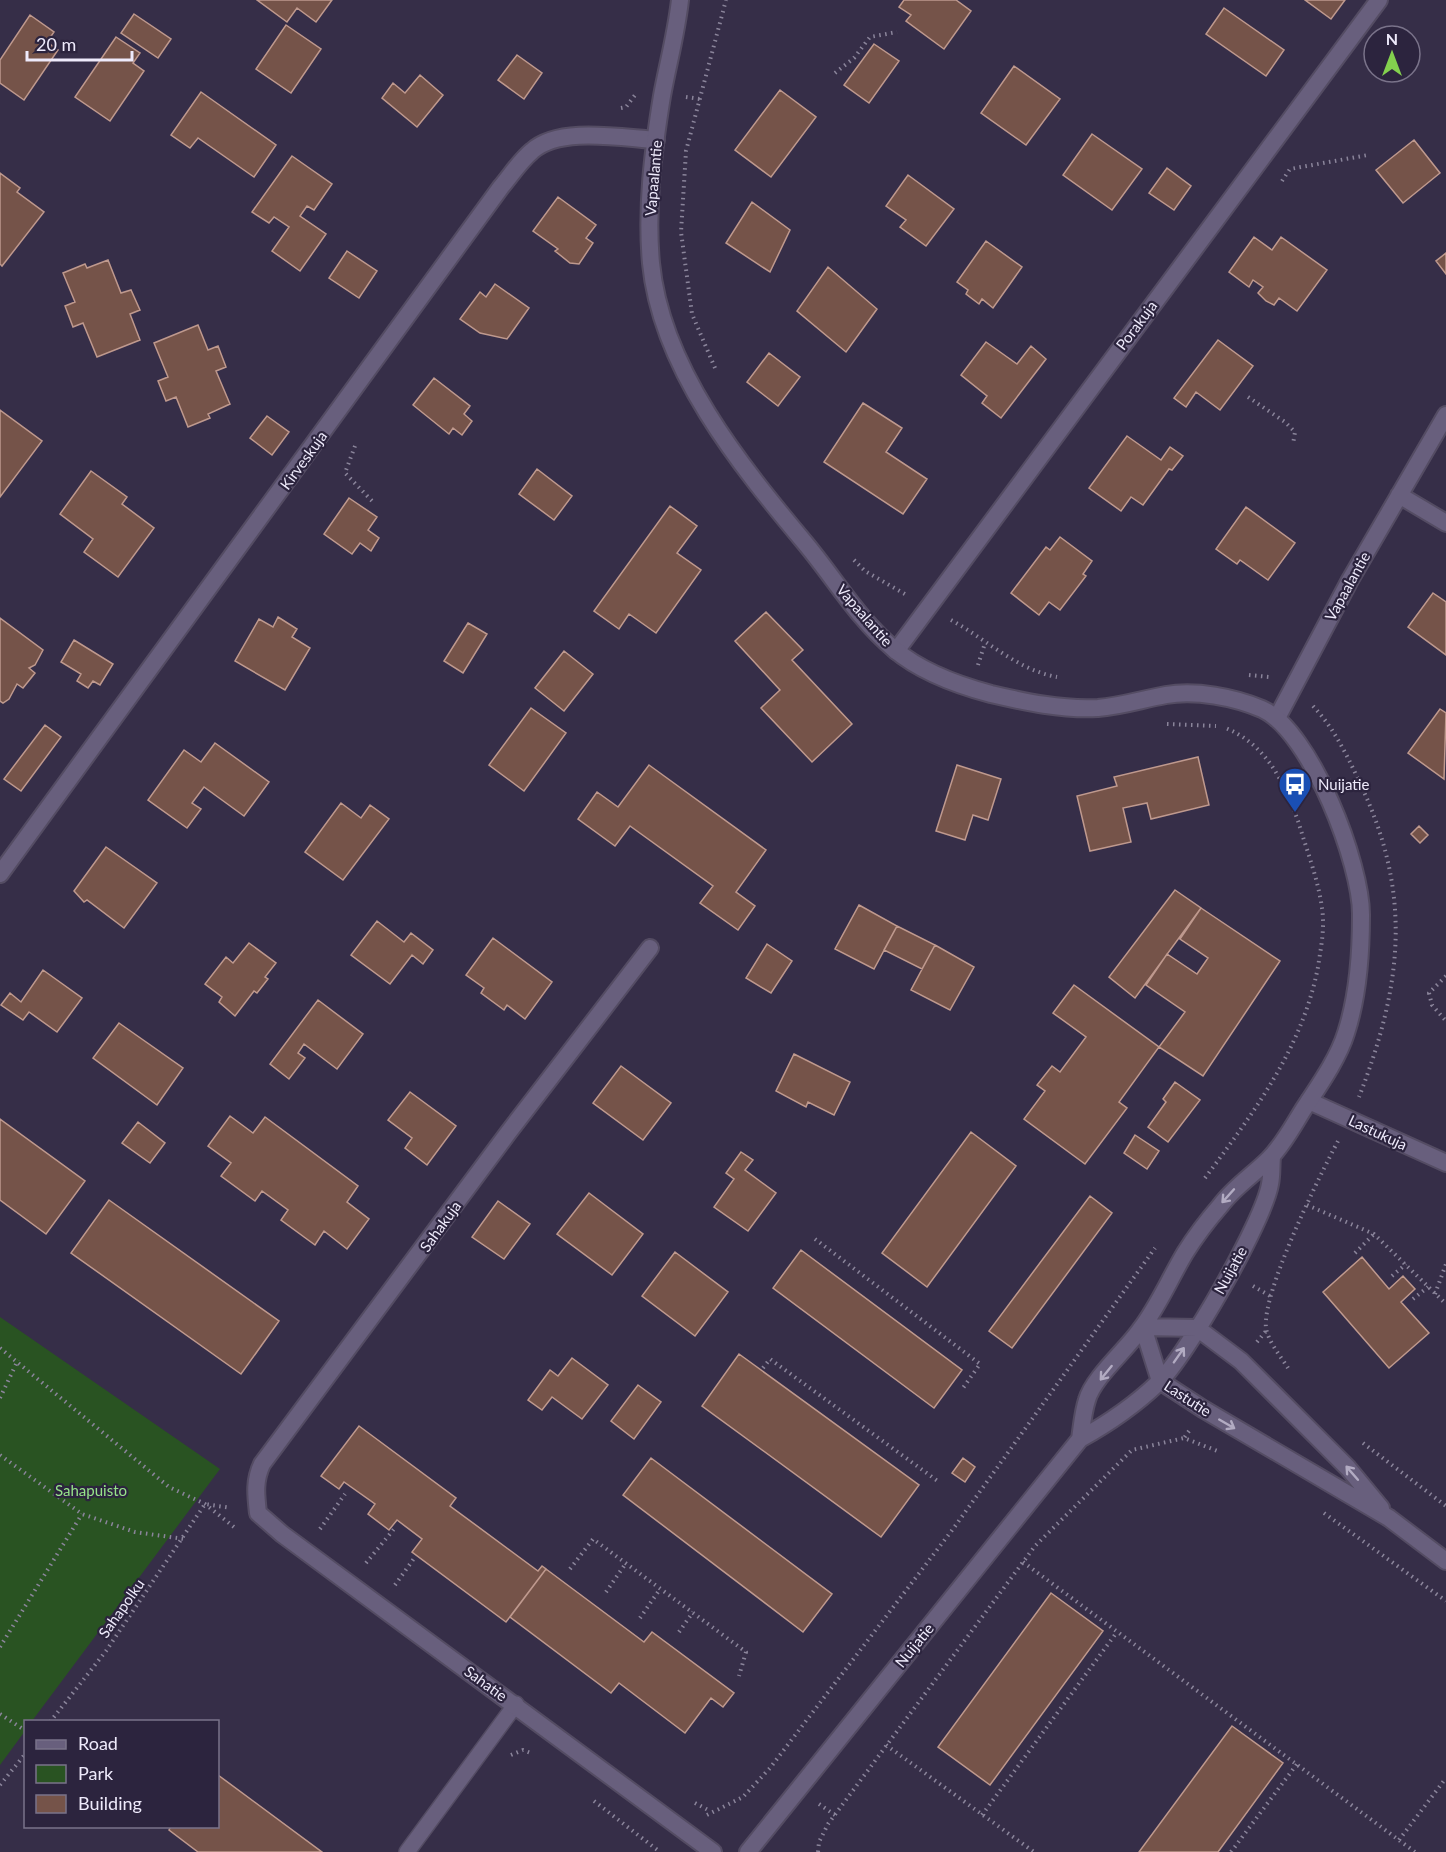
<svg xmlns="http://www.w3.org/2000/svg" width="1446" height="1852" font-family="Lato,sans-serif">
	<rect width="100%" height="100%" fill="#362e48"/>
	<!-- green -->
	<path fill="#295322" d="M0,1317L220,1469L32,1721L26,1722L25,1731L0,1765Z"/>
	<!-- building -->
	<path fill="#755349" stroke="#bf998e" stroke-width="1.5" d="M257,0H332L316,22L297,8L287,22Z
		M904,0H956L971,11L944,49L906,21L911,15L899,7Z
		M1305,0H1345L1331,19Z
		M1224,8L1284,50L1266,76L1206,34Z
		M134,14L171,39L158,58L121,33Z
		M30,15L54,32L47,42L58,50L24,100L0,83V60Z
		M286,25L321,49L291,93L256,69Z
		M116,37L140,53L133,63L144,71L110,121L75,97Z
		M874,44L899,61L869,103L844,85Z
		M517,55L542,73L524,99L498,80Z
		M1014,66L1060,99L1026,145L981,113Z
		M420,75L443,95L417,127L382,98L393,83L405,93Z
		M780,90L816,117L771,177L735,150Z
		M201,92L276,145L254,177L198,138L190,148L171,135Z
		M1092,134L1142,169L1112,210L1063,175Z
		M1414,140L1440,173L1403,203L1376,170Z
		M292,156L332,184L314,210L307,206L300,216L326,234L300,271L272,251L289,227L274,217L269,223L252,212Z
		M1167,168L1191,186L1174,210L1149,193Z
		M0,173L20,188L17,192L44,212L2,266L0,264Z
		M908,175L954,209L926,246L900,227L906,220L886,206Z
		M558,197L596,225L586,238L593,243L579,264L570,263L555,251L558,249L533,231Z
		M752,202L790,230L770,272L726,243Z
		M1254,237L1272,250L1281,237L1327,270L1297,311L1279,298L1274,305L1266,301L1258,293L1263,287L1253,280L1249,287L1229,272Z
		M986,241L1022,267L993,308L982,299L979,304L966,294L968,290L957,282Z
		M347,251L377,271L359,298L329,278Z
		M1446,253V274L1436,261Z
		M108,260L121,293L131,290L140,310L130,314L140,340L97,357L83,323L73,327L65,306L75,302L63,273L85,264L87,268Z
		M828,267L877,309L846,352L797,311Z
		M495,284L529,308L507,339L480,333L460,319L480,292L486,297Z
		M198,325L208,350L218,346L226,367L216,371L230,404L208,414L210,418L188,427L176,397L166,401L158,381L168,377L154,343Z
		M1218,340L1253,366L1220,410L1196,392L1186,407L1174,398Z
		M986,342L1017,364L1031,346L1046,359L1001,418L982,403L987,396L961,375Z
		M769,353L800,377L778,406L747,382Z
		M434,378L470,406L464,414L472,421L462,435L453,428L449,434L413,405Z
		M863,403L902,428L886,452L927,479L903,514L824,462Z
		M0,410L42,441L0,497Z
		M267,416L289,432L272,455L250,438Z
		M1127,436L1161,460L1170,447L1183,456L1172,470L1169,469L1143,505L1131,497L1121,511L1089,488Z
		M537,469L572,496L554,520L519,494Z
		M91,471L127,497L122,504L154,528L118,577L84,552L93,539L60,514Z
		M349,498L377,517L368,530L379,538L371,551L360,543L352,554L324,534Z
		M670,506L697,526L677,553L701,570L656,633L629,614L619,629L594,611Z
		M1246,507L1295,543L1268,580L1240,560L1237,564L1216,549Z
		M1060,537L1092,561L1083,574L1086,576L1060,610L1049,602L1039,615L1011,593L1046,547L1050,550Z
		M1433,593L1446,602V655L1408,627Z
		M766,612L803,650L792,660L852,724L812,762L761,708L780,690L735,641Z
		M278,617L297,629L292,637L310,648L285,690L235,661L259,619L273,627Z
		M0,618L43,650L35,665L29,668L35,673L23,688L17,684L9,699L3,703L0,701Z
		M468,623L487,634L463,673L444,661Z
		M74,640L113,664L100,685L93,681L88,688L77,681L81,674L61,662Z
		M564,651L593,674L564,711L535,688Z
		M531,708L566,733L524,791L489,765Z
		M1440,709L1446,713L1444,779L1408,753Z
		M45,725L61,737L21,791L4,779Z
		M215,743L269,782L244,816L204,787L192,803L201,809L187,828L148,800L184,750L201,762Z
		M1198,757L1209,805L1151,819L1147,803L1123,808L1131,842L1090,851L1077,796L1117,786L1114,777Z
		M649,765L766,850L736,892L755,906L738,930L700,903L713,886L630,826L615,846L578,819L597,792L618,807Z
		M957,765L1001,779L988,820L973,815L965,840L936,831Z
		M341,803L361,818L370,805L389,819L343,880L305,852Z
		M1419,826L1428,835L1420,843L1411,834Z
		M106,847L157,883L124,928L87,900L84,902L74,891Z
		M1175,890L1201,908L1135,998L1109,977Z
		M859,905L897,926L874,969L835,949Z
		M1201,908L1280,961L1203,1076L1159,1047L1185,1012L1146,985L1167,954L1197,974L1208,958L1180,939Z
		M377,921L404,942L411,933L433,950L423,964L412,955L390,984L351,955Z
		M897,926L935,945L922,969L884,950Z
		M493,938L552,982L525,1019L507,1005L504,1010L481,993L484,988L466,975Z
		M249,943L276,963L265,977L268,979L257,993L254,991L235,1016L219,1002L222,997L205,984L226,957L233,963Z
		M767,944L792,961L771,993L746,978Z
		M935,945L974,967L950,1010L911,990Z
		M43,970L82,998L57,1032L29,1012L23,1020L1,1005L10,993L21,1002Z
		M1074,985L1159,1047L1119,1102L1127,1108L1085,1164L1024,1119L1045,1091L1037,1085L1052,1066L1060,1072L1086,1037L1053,1013Z
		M318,1000L363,1034L337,1069L304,1044L298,1053L305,1058L289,1079L270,1064Z
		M119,1023L183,1068L157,1105L93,1058Z
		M794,1054L850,1082L834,1115L808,1102L806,1107L776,1091Z
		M621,1066L671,1103L643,1140L593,1103Z
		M1175,1082L1200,1100L1168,1142L1148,1127L1166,1102L1163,1099Z
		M410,1092L456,1126L427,1165L405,1148L412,1138L388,1120Z
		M230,1116L253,1133L265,1117L358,1186L347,1202L369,1219L347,1249L324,1231L315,1245L281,1220L288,1210L262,1191L255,1201L221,1176L231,1163L208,1146Z
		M0,1119L85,1181L46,1234L0,1200Z
		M138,1122L165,1143L150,1163L122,1143Z
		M971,1132L1016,1166L927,1287L882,1253Z
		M1135,1135L1159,1151L1147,1169L1124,1153Z
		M741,1152L753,1160L745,1170L776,1193L748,1231L714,1207L734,1179L726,1173Z
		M589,1193L643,1234L612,1275L557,1234Z
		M1090,1196L1112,1213L1012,1348L989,1331Z
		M109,1200L279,1321L241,1374L71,1253Z
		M498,1201L530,1224L504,1259L472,1237Z
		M801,1250L962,1370L934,1408L773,1288Z
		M675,1252L728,1292L695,1336L642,1296Z
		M1362,1257L1389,1289L1403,1276L1415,1289L1401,1302L1429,1333L1389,1368L1323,1292Z
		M739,1354L919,1485L881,1537L702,1406Z
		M572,1358L608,1385L582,1419L552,1397L542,1410L528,1400L550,1370L558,1376Z
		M638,1385L661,1402L634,1439L611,1421Z
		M359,1426L456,1498L450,1506L538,1571L542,1566L546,1569L506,1622L412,1552L422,1539L397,1520L389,1530L368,1514L375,1504L344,1482L339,1489L321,1476Z
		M651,1458L832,1594L803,1632L623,1495Z
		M963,1458L975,1467L965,1482L952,1473Z
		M546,1569L644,1642L652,1632L734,1693L723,1707L711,1698L685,1733L619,1683L611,1693L510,1617Z
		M1051,1593L1103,1631L990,1785L938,1747Z
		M1232,1726L1283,1763L1218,1852H1139Z
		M218,1775L322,1852H198L169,1830L171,1826H218Z"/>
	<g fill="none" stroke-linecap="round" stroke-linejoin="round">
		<defs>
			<path id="service" d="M407,1852L516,1704"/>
			<path id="minor" d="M1399,495L1446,523
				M896,651L1379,0
				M1277,718L1350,580L1446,415
				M0,874L501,187C511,175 520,161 532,151C559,126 622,138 656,140
				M650,948L508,1133L262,1464C254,1481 256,1495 258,1513L282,1534L713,1852
				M1309,1101L1446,1163"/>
			<path id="tertiary" d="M680,0C676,35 668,63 662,96C653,151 646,208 651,263C661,368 740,465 805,543C835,579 858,619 894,649C921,672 957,685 991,694C1025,702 1063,710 1098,708C1122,706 1143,699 1166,695C1196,690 1234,697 1262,709C1311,731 1362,865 1361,916C1361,955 1358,996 1346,1033C1338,1059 1318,1087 1303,1110C1293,1126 1283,1145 1269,1159C1253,1175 1234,1187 1220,1206C1207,1221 1195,1237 1185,1253C1170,1278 1158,1307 1140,1330C1126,1350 1093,1378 1087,1400C1083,1412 1082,1426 1080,1439
				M1143,1327L1160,1381L1203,1409L1389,1518L1446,1561
				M1143,1327L1197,1328L1241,1361L1348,1468L1381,1508
				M748,1852L1080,1439C1109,1423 1135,1405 1158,1383C1186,1357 1264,1221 1270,1184C1272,1175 1271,1166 1272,1157"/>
		</defs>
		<!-- service casing -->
		<use href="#service" stroke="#544c63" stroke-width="18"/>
		<!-- minor casing -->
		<use href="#minor" stroke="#544c63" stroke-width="20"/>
		<!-- tertiary casing -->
		<use href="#tertiary" stroke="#544c63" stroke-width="20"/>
		<!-- path -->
		<path stroke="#8b859b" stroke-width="4" stroke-dasharray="1.5 4.5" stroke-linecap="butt" d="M835,73L854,58L870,37L897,32
			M686,97L700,99
			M621,108L626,107L635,95
			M1282,181L1290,169L1368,155
			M715,368L692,314L681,232L686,151L726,0
			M1248,397L1285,422L1295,432L1293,444
			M355,446L345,473L374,503
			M854,560L865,571L905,594
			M951,620C986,639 1017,670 1057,677
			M978,665L985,643
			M1249,675L1269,677
			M1313,706C1333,727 1346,753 1358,779C1413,892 1403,983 1359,1097
			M1167,724L1216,726
			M1446,976L1429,993L1432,1005L1446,1021
			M1205,1178C1254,1112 1302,1049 1318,967C1321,947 1325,928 1322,908C1318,879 1307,851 1299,824C1285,783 1266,743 1223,727
			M1307,1205L1374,1234L1446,1304
			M815,1239L980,1364L963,1388
			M1355,1253L1374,1234
			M1392,1276L1406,1264
			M1253,1286L1270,1296
			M1435,1294L1446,1264
			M1413,1299L1428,1287
			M1257,1342L1266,1331
			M0,1348L169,1487L205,1504L234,1527
			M763,1368L770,1359L939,1482
			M1288,1368C1281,1357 1268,1341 1266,1328C1262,1292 1319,1177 1338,1141
			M0,1398L18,1360
			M1189,1431L1184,1438L1220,1452
			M1363,1443L1446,1506
			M0,1455L82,1514L135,1532L184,1539
			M1324,1513L1446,1601
			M320,1529L345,1494
			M1023,1562L1415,1852
			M366,1563L394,1529
			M570,1569L593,1539L746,1652L739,1676
			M395,1585L415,1557
			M606,1592L626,1563
			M640,1618L660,1589
			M679,1632L693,1612
			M0,1647L82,1514
			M0,1714L26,1731
			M50,1722L106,1651L205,1504L231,1508
			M886,1745L1034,1852
			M511,1755L523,1750L531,1753
			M0,1785L26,1753
			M594,1801L660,1852
			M695,1803L710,1811
			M819,1804L835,1815
			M707,1815L743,1797L770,1768L953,1529L1155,1248
			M982,1815L1117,1632
			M1399,1840L1446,1778
			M818,1852L819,1842L828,1824L1035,1546L1132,1450L1184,1438
			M1231,1852L1297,1764"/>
		<!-- service -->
		<use href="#service" stroke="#685f7d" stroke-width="15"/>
		<!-- minor -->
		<use href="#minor" stroke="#685f7d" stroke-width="16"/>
		<!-- tertiary -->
		<use href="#tertiary" stroke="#685f7d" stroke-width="16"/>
	</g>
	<!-- one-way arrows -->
	<defs><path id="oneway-shaft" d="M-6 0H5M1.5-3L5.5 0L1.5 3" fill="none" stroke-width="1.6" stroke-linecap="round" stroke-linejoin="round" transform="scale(1.5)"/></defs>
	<g stroke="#b2abc2">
		<use href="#oneway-shaft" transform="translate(1228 1196) rotate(132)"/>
		<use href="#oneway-shaft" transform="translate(1179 1355) rotate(-55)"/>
		<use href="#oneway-shaft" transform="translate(1106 1373) rotate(129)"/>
		<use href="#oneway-shaft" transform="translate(1227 1424) rotate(30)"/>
		<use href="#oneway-shaft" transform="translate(1352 1473) rotate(-131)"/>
	</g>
	<!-- icons -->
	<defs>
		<symbol id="bus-pin" viewBox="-11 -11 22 30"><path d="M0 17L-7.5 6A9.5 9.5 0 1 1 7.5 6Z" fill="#1a4fb4" stroke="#2c243e"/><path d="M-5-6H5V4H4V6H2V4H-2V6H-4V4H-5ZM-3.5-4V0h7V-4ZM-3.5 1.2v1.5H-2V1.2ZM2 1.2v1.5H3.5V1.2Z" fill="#fff"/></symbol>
	</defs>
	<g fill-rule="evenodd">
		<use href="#bus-pin" x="1276" y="765" width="38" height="52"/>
	</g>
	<g text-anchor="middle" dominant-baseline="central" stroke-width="4.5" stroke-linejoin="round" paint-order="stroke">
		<!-- street labels -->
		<g font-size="15" fill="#eeeafb" stroke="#2c243e">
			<text transform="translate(653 178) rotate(-85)">Vapaalantie</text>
			<text transform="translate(1136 325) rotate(-53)">Porakuja</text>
			<text transform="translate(303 460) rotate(-54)">Kirveskuja</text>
			<text transform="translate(1347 586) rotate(-61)">Vapaalantie</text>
			<text transform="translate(865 615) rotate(49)">Vapaalantie</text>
			<text transform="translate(1378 1132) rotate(25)">Lastukuja</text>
			<text transform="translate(440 1226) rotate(-54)">Sahakuja</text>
			<text transform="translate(1230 1270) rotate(-61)">Nuijatie</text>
			<text transform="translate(1188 1398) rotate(33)">Lastutie</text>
			<text transform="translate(121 1608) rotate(-55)">Sahapolku</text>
			<text transform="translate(914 1645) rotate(-51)">Nuijatie</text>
			<text transform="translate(486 1683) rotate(36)">Sahatie</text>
		</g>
		<!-- poi labels -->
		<g font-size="15" fill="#eeeafb" stroke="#2c243e" text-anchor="start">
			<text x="1318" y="784">Nuijatie</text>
		</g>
		<!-- park labels -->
		<g font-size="15" fill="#96e389" stroke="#2c243e">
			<text x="91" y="1490">Sahapuisto</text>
		</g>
	</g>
	<!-- legend -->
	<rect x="24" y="1720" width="195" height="108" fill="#2c243e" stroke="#7a738a" stroke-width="1.5"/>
	<rect x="36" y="1740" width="30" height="9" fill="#685f7d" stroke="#7a738a" stroke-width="1.5"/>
	<text x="78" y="1750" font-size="18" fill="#eeeafb">Road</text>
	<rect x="36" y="1765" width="30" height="18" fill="#295322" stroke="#7a738a" stroke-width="1.5"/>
	<text x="78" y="1780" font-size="18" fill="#eeeafb">Park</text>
	<rect x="36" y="1795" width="30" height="18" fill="#755349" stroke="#7a738a" stroke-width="1.5"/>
	<text x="78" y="1810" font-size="18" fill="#eeeafb">Building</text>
	<!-- north arrow -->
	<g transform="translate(1392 54)"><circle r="28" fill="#2c243e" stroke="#7a738a" stroke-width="1.5"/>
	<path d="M0-4.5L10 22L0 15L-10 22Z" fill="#83d04e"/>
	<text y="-9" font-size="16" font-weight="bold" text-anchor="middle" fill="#eeeafb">N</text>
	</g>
	<!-- scale -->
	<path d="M27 51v9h105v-9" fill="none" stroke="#eeeafb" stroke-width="3"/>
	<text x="36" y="51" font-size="18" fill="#eeeafb" stroke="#2c243e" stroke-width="4.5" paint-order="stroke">20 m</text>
</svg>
